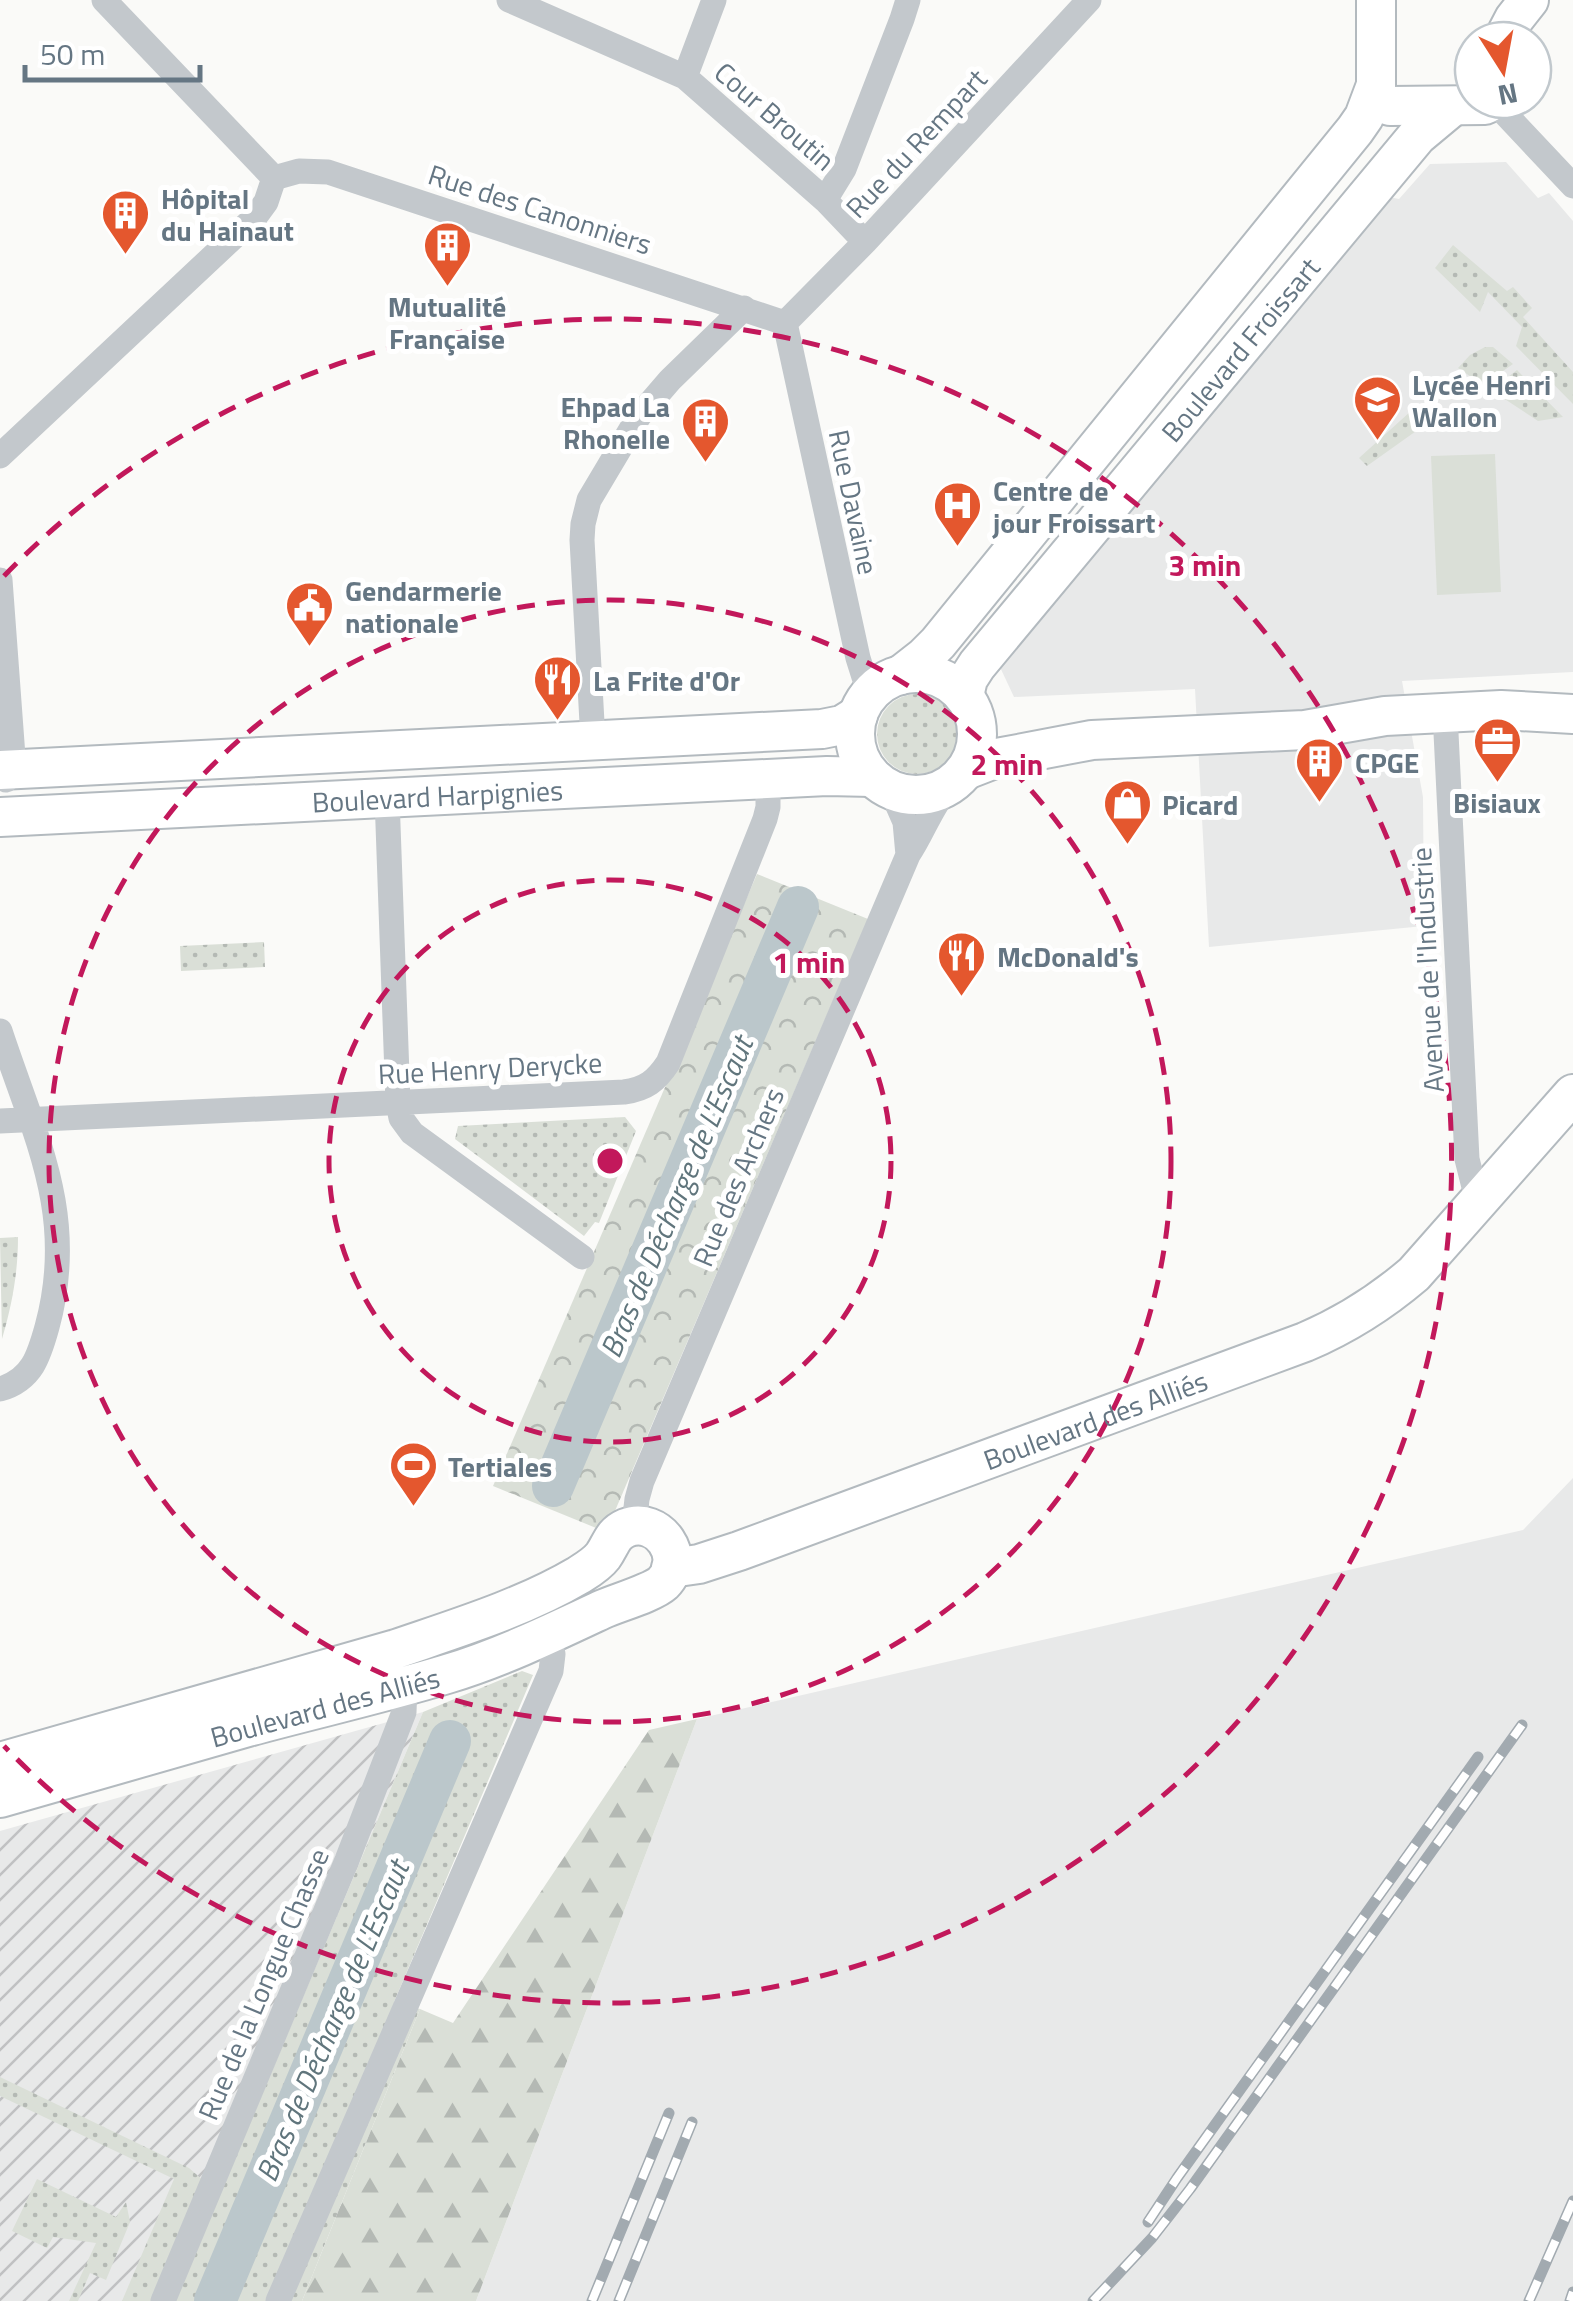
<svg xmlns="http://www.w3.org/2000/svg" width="1573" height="2301" font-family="'Titillium Web',sans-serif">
	<defs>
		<pattern id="industrial-furrows" width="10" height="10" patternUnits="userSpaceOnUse" patternTransform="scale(2.5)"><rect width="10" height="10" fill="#e8e9e9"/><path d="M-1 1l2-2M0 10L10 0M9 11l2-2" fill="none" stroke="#c0c1c2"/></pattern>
		<pattern id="grass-dots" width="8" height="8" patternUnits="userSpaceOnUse" patternTransform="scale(2.5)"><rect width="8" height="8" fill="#dadfd7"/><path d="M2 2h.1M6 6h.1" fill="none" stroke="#b4b9b4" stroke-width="1.8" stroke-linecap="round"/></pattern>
		<pattern id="forest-firs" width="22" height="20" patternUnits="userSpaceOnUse" patternTransform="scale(2.5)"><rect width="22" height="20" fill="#dadfd7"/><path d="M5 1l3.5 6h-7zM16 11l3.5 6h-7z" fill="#b4b9b4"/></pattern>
		<pattern id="park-crowns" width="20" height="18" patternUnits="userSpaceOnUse" patternTransform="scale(2.5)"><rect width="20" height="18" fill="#dadfd7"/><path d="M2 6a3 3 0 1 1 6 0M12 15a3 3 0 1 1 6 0" fill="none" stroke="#b4b9b4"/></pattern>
	</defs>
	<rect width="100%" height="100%" fill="#fafaf8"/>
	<!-- built -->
	<path fill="#e8e9e9" d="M1506,162L1538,198L1549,193L1573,221V672L1402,681L1423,797L1424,926L1209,947L1195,689L1014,697L999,665L1384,196L1399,199L1430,164Z
		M1573,1478V2301H476L697,1719L1523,1530Z"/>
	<!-- industrial -->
	<path fill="url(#industrial-furrows)" d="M423,1712L175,2301H0V1831Z"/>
	<!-- grass -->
	<path fill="url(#grass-dots)" d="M1453,245L1507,291L1513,287L1532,308L1523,317L1573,372V404L1516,346L1522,327L1488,292L1480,312L1435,268Z
		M1485,347H1493L1513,364L1483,385L1458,368L1470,355Z
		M1517,370L1563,417L1538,421L1491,390Z
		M1411,411L1426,424L1367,466L1359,458Z
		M877 734a40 40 0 1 1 80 0a40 40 0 1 1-80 0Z
		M264,942L265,967L181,971L180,946Z
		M625,1117L636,1131L599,1223L595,1222L584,1236L455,1139L458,1126Z
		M18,1237C18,1273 12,1305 2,1339L0,1238Z
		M522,1671L533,1675L394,2002L420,2009L302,2301H175L423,1712Z
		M0,2077L189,2168L204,2181L155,2301H122L174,2179L0,2096Z
		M37,2179L116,2217L126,2202L130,2222L106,2280L90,2273L78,2301H69L96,2243L53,2237L47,2248L12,2231Z"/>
	<!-- forest -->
	<path fill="url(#forest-firs)" d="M697,1719L476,2301H302L420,2009L453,2023L649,1730Z"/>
	<!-- park -->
	<path fill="url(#park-crowns)" d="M757,874L868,919L606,1532L493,1486Z"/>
	<!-- garden -->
	<path fill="#dadfd7" d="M1495,454L1501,592L1437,595L1431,456Z"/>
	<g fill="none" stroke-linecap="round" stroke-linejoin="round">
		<!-- river -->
		<path stroke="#bbc7cb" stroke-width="42" d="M553,1486L798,907
			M215,2301L450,1741"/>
		<defs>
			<g id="secondary">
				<path d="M1376,0V95L1381,103L1390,106L1485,105L1494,100"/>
				<path d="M1503,40L1514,19L1529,0"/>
				<circle cx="916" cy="734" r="61"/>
				<path d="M901,675L924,657L938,643L1355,130L1364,117L1376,85"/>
				<path id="s1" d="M964,696L968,679L977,665L1417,136L1453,106"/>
				<path d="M0,770L822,729L842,725L858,715"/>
				<path d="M966,770L997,758L1092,740L1305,730L1385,716L1501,710L1573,714"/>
				<path id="s2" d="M0,817L827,776L872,777"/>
				<path id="s3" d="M671,1568L699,1564L739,1551L1305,1342C1345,1325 1380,1303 1414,1274L1573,1094"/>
				<path d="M0,1762L396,1649C457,1628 523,1608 579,1575C587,1570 597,1564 603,1556C611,1545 612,1534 626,1528C659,1515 688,1558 663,1583C652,1593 616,1603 601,1610C550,1634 500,1658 447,1674C381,1694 314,1709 248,1727C165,1750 83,1775 0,1798"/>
			</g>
		</defs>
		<!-- secondary casing -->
		<use href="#secondary" stroke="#b3babf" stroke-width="42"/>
		<!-- minor -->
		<path stroke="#c3c8cc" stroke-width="25" d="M104,0L274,178
			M509,0L685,77L825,200L865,242
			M685,77L714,0
			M1493,101L1573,186
			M274,178L299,171L328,172L785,323
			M825,200L844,169L902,19L908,0
			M785,323L865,242L1089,0
			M785,323L858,658L864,677L874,690
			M0,456L255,217L266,202L274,178
			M0,580L14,770L6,780
			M1446,733L1467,1159L1478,1203
			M593,741L582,540L583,524L589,500L639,416L670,380L744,308
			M891,790L905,822L908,855
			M387,797L398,1103L401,1118L412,1133L582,1257
			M0,1031C34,1135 78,1214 47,1327C39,1356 32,1380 0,1389
			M0,1121L624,1092C646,1089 656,1081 668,1063L765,819L768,807V778
			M634,1526L637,1499L642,1481L908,855C923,833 931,807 949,786
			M163,2301L347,1860L404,1712L405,1686
			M278,2301L551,1671L553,1654L547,1635"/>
		<!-- secondary -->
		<use href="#secondary" stroke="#fff" stroke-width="38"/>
		<defs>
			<path id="rail" d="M1148,2222L1177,2178L1478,1757
				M592,2301L669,2113
				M619,2301L692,2122
				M1093,2301L1152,2238L1190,2189L1522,1725
				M1529,2301L1573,2201
				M1570,2301L1573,2292"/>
		</defs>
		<!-- rail casing -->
		<use href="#rail" stroke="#a2aab0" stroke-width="11"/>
		<!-- rail -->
		<use href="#rail" stroke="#fff" stroke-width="8" stroke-dasharray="22" stroke-linecap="butt"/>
	</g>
	<!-- distance rings -->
	<g fill="none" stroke="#c2185b" stroke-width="5" stroke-dasharray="18 12">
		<circle cx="610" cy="1161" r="281"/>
		<circle cx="610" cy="1161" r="561"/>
		<path d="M4 576A842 842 0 1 1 4 1746"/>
	</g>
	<!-- icons -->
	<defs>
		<symbol id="building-pin" viewBox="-11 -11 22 30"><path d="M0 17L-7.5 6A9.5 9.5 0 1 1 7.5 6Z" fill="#e4572e" stroke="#fff"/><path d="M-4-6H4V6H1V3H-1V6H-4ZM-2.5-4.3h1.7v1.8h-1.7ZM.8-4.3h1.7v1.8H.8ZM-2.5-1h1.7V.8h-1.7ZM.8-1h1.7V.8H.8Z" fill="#fff"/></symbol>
		<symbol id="school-pin" viewBox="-11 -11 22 30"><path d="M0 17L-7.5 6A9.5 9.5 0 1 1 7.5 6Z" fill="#e4572e" stroke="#fff"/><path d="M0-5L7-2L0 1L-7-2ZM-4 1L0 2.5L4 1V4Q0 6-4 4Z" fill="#fff"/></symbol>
		<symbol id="hospital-pin" viewBox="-11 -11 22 30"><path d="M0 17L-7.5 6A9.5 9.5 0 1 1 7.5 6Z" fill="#e4572e" stroke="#fff"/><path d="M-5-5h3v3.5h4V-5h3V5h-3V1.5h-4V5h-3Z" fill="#fff"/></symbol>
		<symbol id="civic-pin" viewBox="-11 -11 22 30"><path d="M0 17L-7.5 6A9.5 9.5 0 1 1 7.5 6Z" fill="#e4572e" stroke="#fff"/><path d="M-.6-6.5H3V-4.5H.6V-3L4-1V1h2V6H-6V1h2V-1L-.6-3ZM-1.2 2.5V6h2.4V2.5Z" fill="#fff"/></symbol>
		<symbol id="restaurant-pin" viewBox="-11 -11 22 30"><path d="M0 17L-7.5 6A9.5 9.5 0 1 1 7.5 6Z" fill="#e4572e" stroke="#fff"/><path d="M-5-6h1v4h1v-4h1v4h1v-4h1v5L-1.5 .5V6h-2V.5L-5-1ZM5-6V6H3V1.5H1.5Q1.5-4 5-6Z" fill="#fff"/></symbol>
		<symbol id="office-pin" viewBox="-11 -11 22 30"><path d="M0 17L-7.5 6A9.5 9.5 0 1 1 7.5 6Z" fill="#e4572e" stroke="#fff"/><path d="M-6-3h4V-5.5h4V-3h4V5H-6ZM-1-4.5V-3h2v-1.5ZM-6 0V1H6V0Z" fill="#fff"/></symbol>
		<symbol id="shop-pin" viewBox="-11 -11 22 30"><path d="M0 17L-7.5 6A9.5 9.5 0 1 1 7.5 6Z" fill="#e4572e" stroke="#fff"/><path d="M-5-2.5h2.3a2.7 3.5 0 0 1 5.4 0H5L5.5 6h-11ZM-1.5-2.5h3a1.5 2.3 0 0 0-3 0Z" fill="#fff"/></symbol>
		<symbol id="stadium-pin" viewBox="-11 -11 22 30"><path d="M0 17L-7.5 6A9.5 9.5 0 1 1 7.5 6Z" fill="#e4572e" stroke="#fff"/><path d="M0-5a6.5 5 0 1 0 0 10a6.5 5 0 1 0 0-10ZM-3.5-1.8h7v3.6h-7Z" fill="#fff"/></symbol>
	</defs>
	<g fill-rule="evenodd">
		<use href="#building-pin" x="98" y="186" width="55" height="75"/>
		<use href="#building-pin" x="420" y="218" width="55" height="75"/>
		<use href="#school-pin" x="1350" y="372" width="55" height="75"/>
		<use href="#building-pin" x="678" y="394" width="55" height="75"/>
		<use href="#hospital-pin" x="930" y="478" width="55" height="75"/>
		<use href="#civic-pin" x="282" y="578" width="55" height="75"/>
		<use href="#restaurant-pin" x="530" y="652" width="55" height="75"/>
		<use href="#office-pin" x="1470" y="714" width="55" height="75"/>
		<use href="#building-pin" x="1292" y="734" width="55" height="75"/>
		<use href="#shop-pin" x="1100" y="776" width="55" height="75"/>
		<use href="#restaurant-pin" x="934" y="928" width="55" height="75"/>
		<use href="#stadium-pin" x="386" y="1438" width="55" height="75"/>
	</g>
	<g text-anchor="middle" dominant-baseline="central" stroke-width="10" stroke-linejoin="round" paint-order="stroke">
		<!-- street labels -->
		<g font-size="28" fill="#657683" stroke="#fff">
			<text transform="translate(775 116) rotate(41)">Cour Broutin</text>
			<text transform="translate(916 143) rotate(-47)">Rue du Rempart</text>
			<text transform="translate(540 209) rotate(18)">Rue des Canonniers</text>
			<text stroke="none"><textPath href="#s1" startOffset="445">Boulevard Froissart</textPath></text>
			<text transform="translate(854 502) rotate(78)">Rue Davaine</text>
			<text stroke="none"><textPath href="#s2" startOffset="438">Boulevard Harpignies</textPath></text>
			<text transform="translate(1427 970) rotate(-93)">Avenue de l'Industrie</text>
			<text transform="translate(490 1068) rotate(-3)">Rue Henry Derycke</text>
			<text transform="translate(738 1177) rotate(-67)">Rue des Archers</text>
			<text stroke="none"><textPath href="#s3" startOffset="450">Boulevard des Alliés</textPath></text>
			<text transform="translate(325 1707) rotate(-15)">Boulevard des Alliés</text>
			<text transform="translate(263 1984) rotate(-67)">Rue de la Longue Chasse</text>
		</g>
		<!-- poi labels -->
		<g font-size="28" font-weight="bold" fill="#657683" stroke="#fff" text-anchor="start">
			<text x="161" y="198">Hôpital<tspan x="161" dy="32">du Hainaut</tspan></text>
			<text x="447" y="306" text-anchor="middle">Mutualité<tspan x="447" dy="32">Française</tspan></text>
			<text x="1412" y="384">Lycée Henri<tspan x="1412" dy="32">Wallon</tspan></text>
			<text x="670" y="406" text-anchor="end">Ehpad La<tspan x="670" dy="32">Rhonelle</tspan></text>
			<text x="993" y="490">Centre de<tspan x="993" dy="32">jour Froissart</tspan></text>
			<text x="345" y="590">Gendarmerie<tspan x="345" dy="32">nationale</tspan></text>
			<text x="593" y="680">La Frite d'Or</text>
			<text x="1355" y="762">CPGE</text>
			<text x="1497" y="802" text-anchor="middle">Bisiaux</text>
			<text x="1162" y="804">Picard</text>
			<text x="997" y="956">McDonald's</text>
			<text x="448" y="1466">Tertiales</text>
		</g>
		<!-- water labels -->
		<g font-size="30" font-style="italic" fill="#60757c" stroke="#fff">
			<text transform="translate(676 1197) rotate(-67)">Bras de Décharge de L'Escaut</text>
			<text transform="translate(332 2021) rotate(-67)">Bras de Décharge de L'Escaut</text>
		</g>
	</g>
	<circle cx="610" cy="1161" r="15" fill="#c2185b" stroke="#fff" stroke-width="5"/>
	<g font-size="30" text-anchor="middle" font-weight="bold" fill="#c2185b" stroke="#fff" stroke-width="10" stroke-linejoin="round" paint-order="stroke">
		<text x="1205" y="576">3 min</text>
		<text x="1007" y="775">2 min</text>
		<text x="809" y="973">1 min</text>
	</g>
	<!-- north arrow -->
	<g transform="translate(1503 70) rotate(169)"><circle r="48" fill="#ffffff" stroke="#c1c8cd" stroke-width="2.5"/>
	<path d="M0-8L18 38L0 25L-18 38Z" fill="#e4572e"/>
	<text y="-15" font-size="28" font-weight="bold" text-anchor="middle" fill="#657683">N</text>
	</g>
	<!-- scale -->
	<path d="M25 65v15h175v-15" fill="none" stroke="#657683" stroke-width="5"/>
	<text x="40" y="65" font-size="30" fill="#657683" stroke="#ffffff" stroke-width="8" paint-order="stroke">50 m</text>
</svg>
